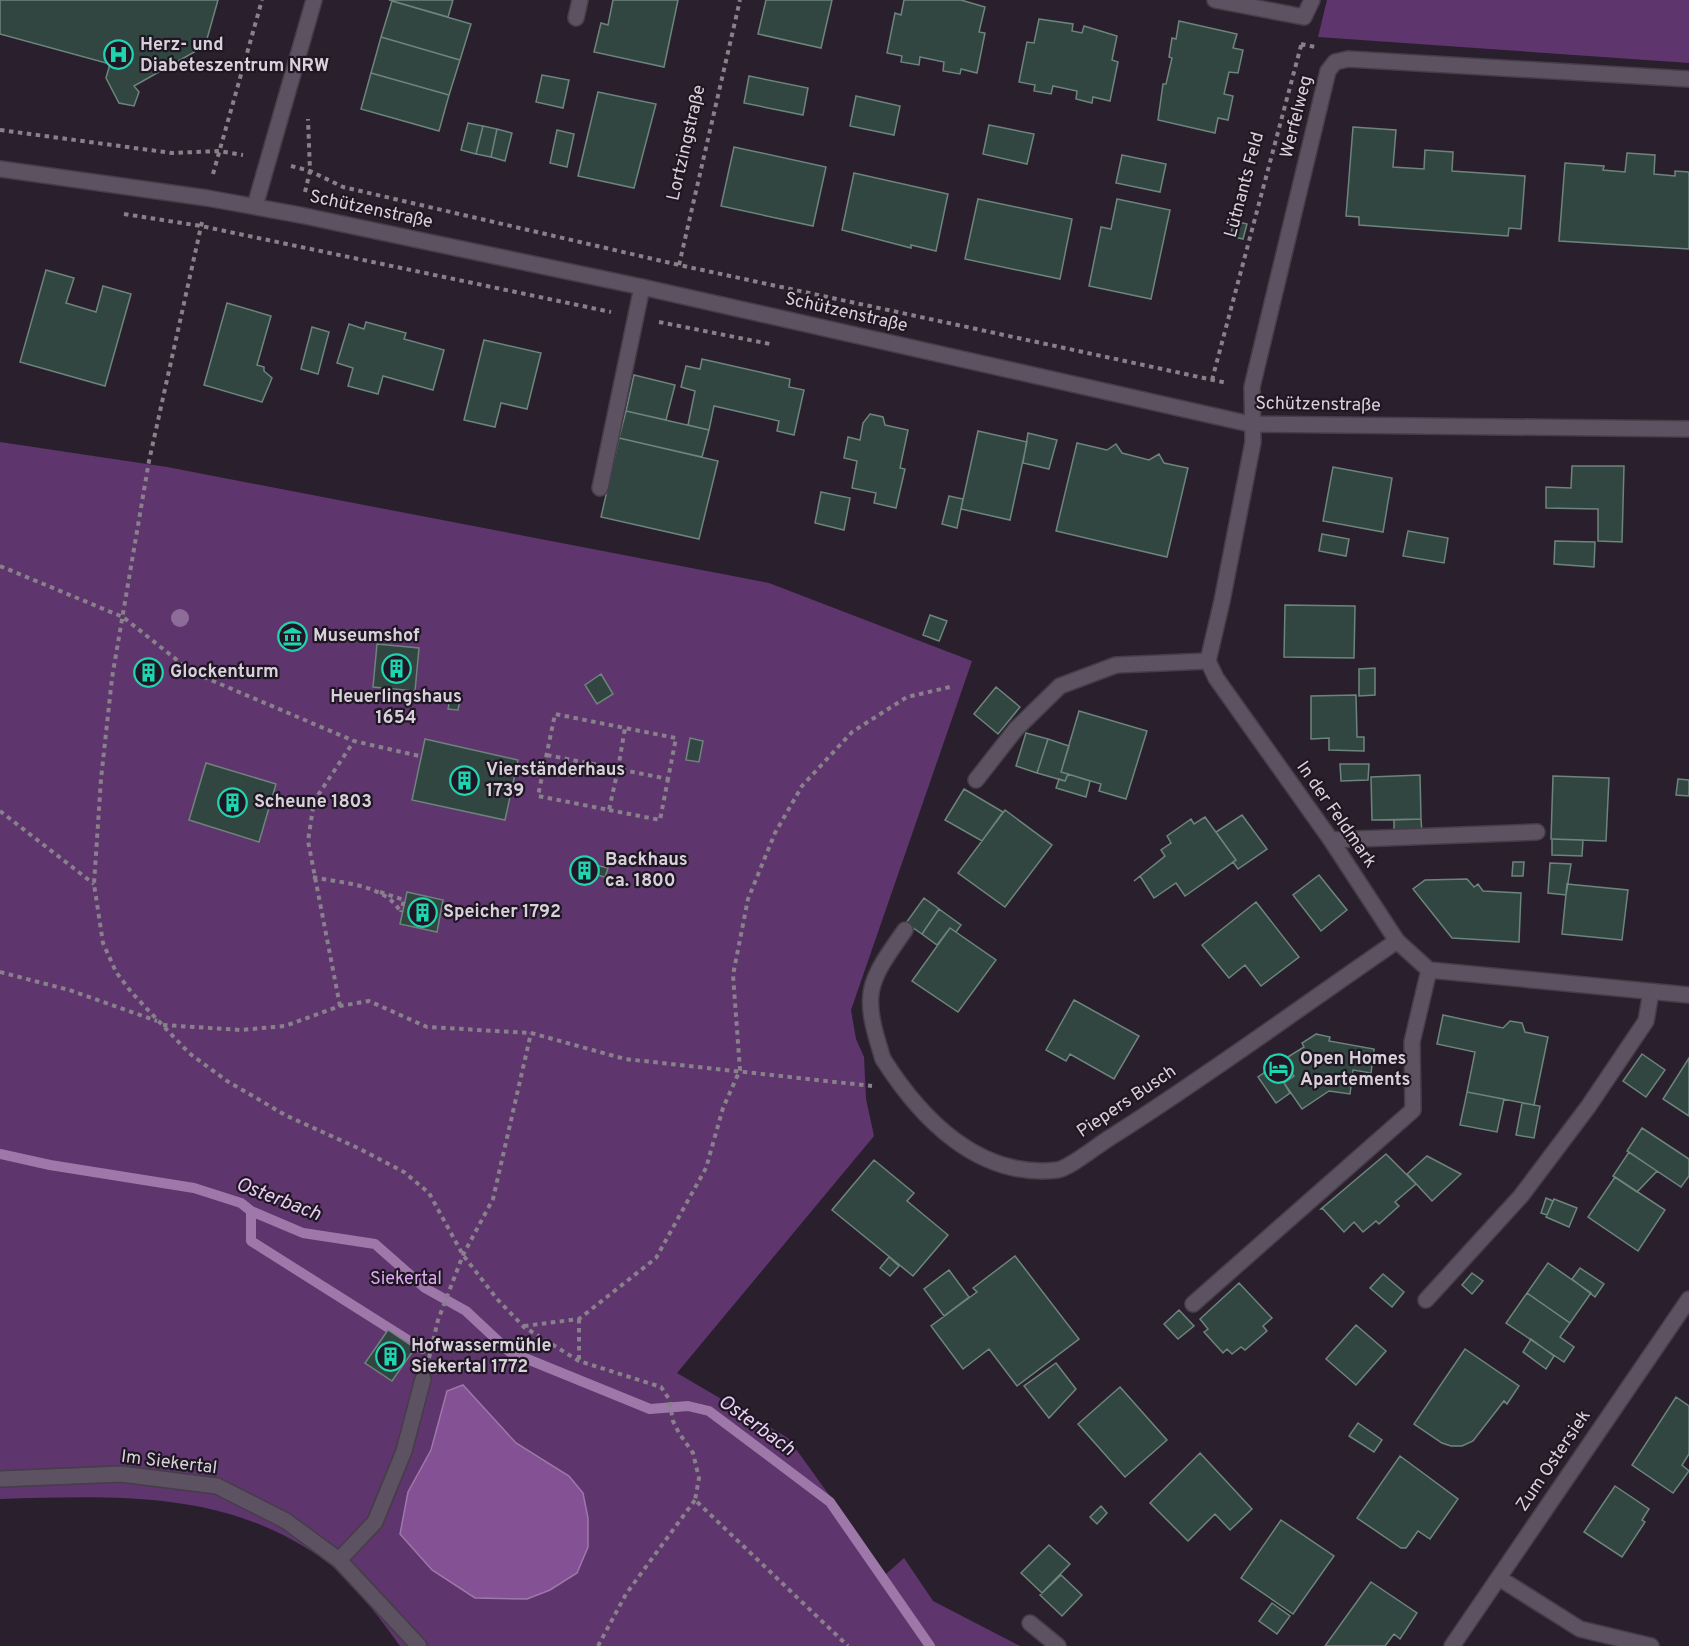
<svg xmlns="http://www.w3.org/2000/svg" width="1689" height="1646" font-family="Overpass,sans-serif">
	<rect width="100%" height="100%" fill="#2a202d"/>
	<!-- green -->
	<path fill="#5f356d" d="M1327,0H1689V63L1318,37Z
		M0,442L167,467L769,583L972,661L851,1010L856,1039L864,1057L866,1099L874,1136L677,1373L788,1438L886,1574L904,1558L933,1601L1020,1646H400C384,1623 350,1579 328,1563C230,1489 116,1496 0,1499Z"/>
	<!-- water -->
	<path fill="#845294" stroke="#9d78a9" stroke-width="1.5" d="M463,1385L516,1443L569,1476L583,1493L588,1518V1547L577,1573L550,1590L527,1599L475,1598L432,1570L400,1534L408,1492L431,1450L447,1391Z"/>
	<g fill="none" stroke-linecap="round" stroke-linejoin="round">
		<!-- stream -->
		<path stroke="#9d78a9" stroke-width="10" d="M0,1154L50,1165L194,1188L241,1203L251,1211L303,1233L375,1244L425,1288L466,1311L510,1352L650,1409L688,1406L709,1411L830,1502L930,1646
			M251,1211V1241L422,1349"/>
	</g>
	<!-- building -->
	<path fill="#314640" stroke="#6d847c" stroke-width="1.5" d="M0,0H218L205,46L134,86L139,92L134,106L119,103L106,78L110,64L0,34Z
		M389,0H453L448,17Z
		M613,0H678L664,67L594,52L601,23L608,25Z
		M766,0H832L821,48L758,34Z
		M904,0H961L985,7L979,32L985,33L977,73L961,69L960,74L943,71L944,62L920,57L919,65L901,62L902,56L887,53L895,13L901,15Z
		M392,1L471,24L460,60L381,37Z
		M1039,19L1073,24L1072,31L1082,33L1084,26L1117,36L1112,60L1118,62L1110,101L1093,97L1092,103L1076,99L1077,91L1053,86L1051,94L1034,91L1035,85L1019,82L1027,42L1034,43Z
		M1179,21L1237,34L1233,48L1243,50L1238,73L1229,72L1224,94L1233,96L1228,120L1218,118L1215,133L1158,120L1163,84H1166L1172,58L1169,57L1172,38L1176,39Z
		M381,37L460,60L449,95L371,73Z
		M371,73L449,95L439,131L361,109Z
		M542,75L569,80L563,108L536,102Z
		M749,76L808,88L803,115L744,103Z
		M598,92L656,104L634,188L578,176Z
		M856,96L900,106L894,135L850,126Z
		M468,123L483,126L476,154L461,150Z
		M989,125L1034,134L1027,164L983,154Z
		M483,126L497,129L491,157L476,154Z
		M1353,127L1396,130L1393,167L1424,169L1425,150L1453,152L1452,171L1525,176L1521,229L1509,228L1508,236L1359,225V217L1346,216Z
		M497,129L512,133L505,161L491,157Z
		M557,130L574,134L567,167L550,163Z
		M734,147L826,167L813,226L721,206Z
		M1627,153L1655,155L1654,174L1675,176V171L1689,172V249L1559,241L1565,163L1604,166L1603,170L1625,172Z
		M1122,155L1166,164L1160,192L1116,183Z
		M854,173L948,194L936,251L911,245V248L842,230Z
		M978,199L1072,219L1060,279L965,259Z
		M1117,199L1170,210L1151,299L1089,286L1101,227L1111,229Z
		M1234,221L1247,224L1243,239L1230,236Z
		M46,270L74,278L66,303L96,312L103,286L131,294L105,386L20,362Z
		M227,303L271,316L257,365L264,367V371L272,378L262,402L204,385Z
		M366,322L406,333L404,339L444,350L433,390L383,376L378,394L348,386L353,368L337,363L349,324L364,329Z
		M312,327L329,332L318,374L301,369Z
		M484,340L541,353L527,409L501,403L495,427L464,420Z
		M702,359L790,379L789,387L804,390L794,435L777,431L779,421L714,406L709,430L688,425L695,391L681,387L686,366L700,369Z
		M634,375L675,385L666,420L626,411Z
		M626,411L709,430L702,457L619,438Z
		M870,414L883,417L885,425L908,430L900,468L905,469L896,508L874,503L876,493L852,488L857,461L844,458L848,437L860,440L863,423Z
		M978,431L1027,442L1010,520L961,509Z
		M1028,433L1057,440L1049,469L1023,463Z
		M619,438L718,461L699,539L601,517Z
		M1077,443L1107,450L1116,444L1122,453L1149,460L1159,454L1164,463L1188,468L1167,557L1056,531Z
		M1572,466H1624L1622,542L1598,541V509L1546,508V487L1571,488Z
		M1333,467L1392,478L1383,532L1323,521Z
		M821,492L850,498L844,530L815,523Z
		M949,496L963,499L957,528L942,524Z
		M1408,531L1448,538L1444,563L1403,556Z
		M1322,534L1349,539L1346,556L1319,551Z
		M1555,541L1595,542L1594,567L1554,564Z
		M1285,605L1355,606L1354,658L1284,657Z
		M930,615L947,621L939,641L923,635Z
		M377,644L419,648L415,691L373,687Z
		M145,663L158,667L153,682L140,678Z
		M1375,668V695L1359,696V669Z
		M601,674L613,694L597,704L585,685Z
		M996,687L1020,707L998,734L974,714Z
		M451,693L461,695L458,710L448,709Z
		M1356,695L1357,737H1364V751L1329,750V738L1311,739V696Z
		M1079,711L1147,731L1126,799L1099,791L1101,784L1061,772Z
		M1026,733L1048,739L1037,773L1016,766Z
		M690,738L703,741L699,762L686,760Z
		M425,739L518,760L505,820L412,800Z
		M1048,739L1069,746L1061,772L1068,774L1065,781L1037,773Z
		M206,763L276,784L259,842L189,820Z
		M1340,764H1369L1368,780L1341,781Z
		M1068,774L1090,781L1086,797L1056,788L1059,779L1065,781Z
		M1420,775L1421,819L1372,820L1371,777Z
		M1553,776L1609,778L1606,841L1551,839Z
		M1678,779L1689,780V796L1676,795Z
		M964,789L1003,812L982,841L945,820Z
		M1005,810L1052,845L1005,907L958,873Z
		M1242,815L1267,849L1238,869L1233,862L1236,860L1216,832Z
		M1205,817L1236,860L1185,896L1176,883L1154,898L1140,876L1134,881L1165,856L1161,850L1171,843L1167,836L1191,819L1194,824Z
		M1421,819L1422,833L1394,834V820Z
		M1552,839L1583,840L1582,856L1552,855Z
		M577,858L596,862L592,880L573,875Z
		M1513,862H1524L1523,876H1512Z
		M1550,863L1571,864L1566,895L1548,893Z
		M595,865L608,868L605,877L593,874Z
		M1319,875L1347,910L1321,931L1293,895Z
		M1467,879L1474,887L1478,884L1483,891L1521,893L1519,942L1452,938L1413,889L1425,880Z
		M1567,884L1628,890L1622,940L1562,934Z
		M407,892L443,900L437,932L400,924Z
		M924,898L939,909L922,934L906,923Z
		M1256,902L1299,957L1261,986L1245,965L1229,978L1202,945Z
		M939,909L961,925L956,932L950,928L937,945L922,934Z
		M950,928L996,960L958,1012L912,981Z
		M1074,1000L1139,1036L1114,1079L1070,1054L1066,1061L1046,1050Z
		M1443,1015L1503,1028L1510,1021L1522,1023L1525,1032L1548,1037L1534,1105L1467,1092L1475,1052L1437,1044Z
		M1316,1034L1330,1037L1329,1041L1374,1049L1371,1073L1353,1070L1350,1094L1329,1091L1302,1109L1284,1083L1294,1076L1283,1060L1304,1047L1302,1043Z
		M1642,1054L1665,1070L1646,1097L1623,1081Z
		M1689,1058V1116L1663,1099Z
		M1283,1060L1294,1076L1284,1083L1290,1093L1276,1103L1258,1077Z
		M1467,1092L1504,1099L1497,1132L1460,1125Z
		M1522,1103L1540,1106L1534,1138L1516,1135Z
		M1642,1128L1689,1159V1176L1681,1187L1627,1151Z
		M1629,1152L1657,1171L1637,1192L1613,1176Z
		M1386,1154L1416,1184L1395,1202L1399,1206L1379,1224L1376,1221L1363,1232L1354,1222L1344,1232L1323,1209H1321Z
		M1427,1156L1461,1174L1432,1201L1407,1174Z
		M874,1160L914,1193L907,1201L948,1235L913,1276L832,1210Z
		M1615,1177L1665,1210L1638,1251L1588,1217Z
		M1546,1198L1553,1201L1547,1215L1541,1213Z
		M1554,1199L1577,1208L1569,1227L1546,1217Z
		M1015,1256L1079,1339L1017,1386L989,1349L963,1369L931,1326L977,1292L973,1288Z
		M889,1257L899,1266L890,1276L880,1268Z
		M1548,1263L1591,1293L1570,1323L1527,1293Z
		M1580,1268L1604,1284L1595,1297L1572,1279Z
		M949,1270L969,1297L944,1316L924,1289Z
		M1472,1273L1483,1281L1472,1294L1462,1285Z
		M1383,1274L1404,1292L1392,1307L1370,1288Z
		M1239,1283L1272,1318L1263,1326L1267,1331L1245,1350L1241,1347L1232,1354L1227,1349L1223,1353L1204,1332L1208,1329L1200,1319Z
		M1527,1293L1570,1323L1560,1337L1574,1347L1564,1362L1506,1323Z
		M1179,1310L1194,1326L1178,1339L1164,1324Z
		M1356,1325L1386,1351L1356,1385L1326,1359Z
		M388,1330L415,1348L392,1381L365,1363Z
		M1531,1339L1554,1356L1546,1369L1523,1352Z
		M1465,1349L1519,1386L1507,1404L1504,1401L1473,1441L1462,1446H1451L1442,1443L1414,1424Z
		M1056,1363L1076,1389L1049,1418L1024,1386Z
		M1120,1387L1167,1440L1125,1477L1078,1424Z
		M1676,1397L1689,1406V1454L1682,1465L1689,1471L1673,1493L1632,1465Z
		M1358,1423L1382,1440L1374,1452L1349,1436Z
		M1200,1453L1252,1509L1230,1530L1215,1514L1188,1541L1150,1503Z
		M1400,1456L1458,1499L1430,1539L1418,1531L1406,1548H1401L1357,1518Z
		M1615,1486L1649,1509L1642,1520L1645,1522L1622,1557L1584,1532Z
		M1101,1506L1107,1513L1097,1524L1090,1517Z
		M1281,1520L1334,1556L1293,1614L1241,1578Z
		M1049,1545L1070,1564L1042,1593L1021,1573Z
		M1061,1575L1082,1595L1062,1616L1040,1595Z
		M1371,1582L1417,1613L1400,1639L1394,1634L1385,1646H1325Z
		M1272,1603L1290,1616L1277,1634L1259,1621Z"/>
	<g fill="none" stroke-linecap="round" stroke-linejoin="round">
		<defs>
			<path id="lane" d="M576,18L580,0
				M600,488L642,287
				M976,780L1016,729L1060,686L1116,665L1208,661
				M1331,840L1537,832
				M883,1059C862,993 866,985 905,930
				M1426,1300L1521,1196L1588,1107L1646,1021L1651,992
				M1193,1304L1413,1110L1412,1042L1429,970
				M339,1560L375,1522L404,1451L423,1379"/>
			<path id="street" d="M1215,0L1304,17L1312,0
				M1689,79L1348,59L1335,62L1328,71L1252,387L1253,442L1222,601L1208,661L1216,678L1331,840L1397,941L1429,970L1689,995
				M0,169L207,198L300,215L642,287L1250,424L1689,429
				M255,206L314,0
				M883,1059C921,1119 979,1179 1057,1170C1070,1168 1099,1144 1111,1137C1209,1075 1302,1006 1397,941
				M0,1479L121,1474L217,1486L286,1521L339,1560L419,1646
				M1499,1578L1580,1629L1651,1646
				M1030,1623L1058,1646
				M1452,1646L1689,1299"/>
		</defs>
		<!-- lane casing -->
		<use href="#lane" stroke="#453d48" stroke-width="18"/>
		<!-- street casing -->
		<use href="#street" stroke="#453d48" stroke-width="18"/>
		<!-- path -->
		<path stroke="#88808b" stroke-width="4" stroke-dasharray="4.5 4.5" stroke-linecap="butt" d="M1301,44L1315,47
			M0,130L172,153L219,151L243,155
			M291,166L310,171L343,187L679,265L1227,383
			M213,174L262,0
			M305,192L310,171L308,119
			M124,214L201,226L611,312
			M202,222L149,461L112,678L101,779L94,884L103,943L116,972L132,993L189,1053L227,1081L287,1116L358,1148L404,1172L429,1193L463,1255L497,1299L524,1327L579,1361L661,1387L669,1399L673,1421L679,1433L693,1453L699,1478L695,1500L848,1646
			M679,265L740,0
			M659,322L770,344
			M1212,380L1302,42
			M0,566L123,617L192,672L354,741
			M547,755L618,769L625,728L555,714L538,796L609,810L618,769L668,779L676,738L625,728
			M296,798L314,801
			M609,810L660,820L668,779
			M0,811L94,884
			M313,877C340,883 387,884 401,913
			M380,892L404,900L401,912
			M0,972L69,990L157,1021
			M340,1006L308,841L314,801L354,741L419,756
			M163,1025L241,1030L285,1026L340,1006L369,1001L427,1027L531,1033L625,1059L872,1086
			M579,1319V1360
			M524,1326L579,1319L656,1258L706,1168L723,1108L740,1070L733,975L748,899L775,833L802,786L852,732L907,697L950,687
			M429,1358L438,1320L463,1255L493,1199L531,1033
			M598,1646L626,1594L695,1500"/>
		<!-- lane -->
		<use href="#lane" stroke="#5d5261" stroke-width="15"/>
		<!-- street -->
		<use href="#street" stroke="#5d5261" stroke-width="15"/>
	</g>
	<!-- trees -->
	<circle fill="#8e6c9a" cx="180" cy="618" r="9"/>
	<!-- icons -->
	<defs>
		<symbol id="hospital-ring" viewBox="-11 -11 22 22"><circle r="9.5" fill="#201724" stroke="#1ed5b0" stroke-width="1.5"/><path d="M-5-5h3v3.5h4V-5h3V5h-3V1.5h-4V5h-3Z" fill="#1ed5b0"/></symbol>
		<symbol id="museum-ring" viewBox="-11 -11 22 22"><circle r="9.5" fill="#201724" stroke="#1ed5b0" stroke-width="1.5"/><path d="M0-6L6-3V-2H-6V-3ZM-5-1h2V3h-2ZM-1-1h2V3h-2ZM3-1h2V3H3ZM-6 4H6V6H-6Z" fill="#1ed5b0"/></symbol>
		<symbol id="building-ring" viewBox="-11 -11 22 22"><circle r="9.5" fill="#201724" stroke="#1ed5b0" stroke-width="1.5"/><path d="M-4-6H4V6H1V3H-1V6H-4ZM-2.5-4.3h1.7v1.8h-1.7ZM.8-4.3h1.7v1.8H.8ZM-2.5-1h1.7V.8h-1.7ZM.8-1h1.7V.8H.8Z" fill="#1ed5b0"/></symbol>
		<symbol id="hotel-ring" viewBox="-11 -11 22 22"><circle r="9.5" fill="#201724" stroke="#1ed5b0" stroke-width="1.5"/><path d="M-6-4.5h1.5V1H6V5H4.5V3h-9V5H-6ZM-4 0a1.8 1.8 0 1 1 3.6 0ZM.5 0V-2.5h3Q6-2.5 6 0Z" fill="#1ed5b0"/></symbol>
	</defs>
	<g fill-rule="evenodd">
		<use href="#hospital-ring" x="102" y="38" width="33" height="33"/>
		<use href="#museum-ring" x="276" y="620" width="33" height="33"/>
		<use href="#building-ring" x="380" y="652" width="33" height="33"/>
		<use href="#building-ring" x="132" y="656" width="33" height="33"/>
		<use href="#building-ring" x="448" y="764" width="33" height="33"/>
		<use href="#building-ring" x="216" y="786" width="33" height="33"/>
		<use href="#building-ring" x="568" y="854" width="33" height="33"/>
		<use href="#building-ring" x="406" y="896" width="33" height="33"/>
		<use href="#hotel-ring" x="1262" y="1052" width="33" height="33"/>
		<use href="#building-ring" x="374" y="1340" width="33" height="33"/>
	</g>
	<g text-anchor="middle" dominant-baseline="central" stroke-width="4.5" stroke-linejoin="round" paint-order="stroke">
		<!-- poi labels -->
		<g font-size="18" font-weight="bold" fill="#d8d1da" stroke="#201724" text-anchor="start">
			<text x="140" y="45">Herz- und<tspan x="140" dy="21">Diabeteszentrum NRW</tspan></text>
			<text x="313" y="636">Museumshof</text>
			<text x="170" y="672">Glockenturm</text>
			<text x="396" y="697" text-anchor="middle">Heuerlingshaus<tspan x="396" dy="21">1654</tspan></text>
			<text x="486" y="770">Vierständerhaus<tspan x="486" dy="21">1739</tspan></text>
			<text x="254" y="802">Scheune 1803</text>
			<text x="605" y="860">Backhaus<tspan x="605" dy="21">ca. 1800</tspan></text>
			<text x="443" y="912">Speicher 1792</text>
			<text x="1300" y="1059">Open Homes<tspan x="1300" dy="21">Apartements</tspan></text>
			<text x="411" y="1346">Hofwassermühle<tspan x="411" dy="21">Siekertal 1772</tspan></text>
		</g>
		<!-- street labels -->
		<g font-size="18" fill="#d8d1da" stroke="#201724">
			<text transform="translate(1297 117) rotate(-76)">Werfelweg</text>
			<text transform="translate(687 143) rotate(-77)">Lortzingstraße</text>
			<text transform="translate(1245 185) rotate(-75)">Lütnants Feld</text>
			<text transform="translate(371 210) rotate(12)">Schützenstraße</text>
			<text transform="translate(846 313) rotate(13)">Schützenstraße</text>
			<text transform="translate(1318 405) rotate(1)">Schützenstraße</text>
			<text transform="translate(1336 815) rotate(55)">In der Feldmark</text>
			<text transform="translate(1127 1102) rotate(-34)">Piepers Busch</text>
			<text transform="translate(1554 1461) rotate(-56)">Zum Ostersiek</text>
			<text transform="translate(169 1463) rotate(7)">Im Siekertal</text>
		</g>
		<!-- park labels -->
		<g font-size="18" fill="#e0aaf3" stroke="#201724">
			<text x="406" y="1279">Siekertal</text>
		</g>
		<!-- water labels -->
		<g font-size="20" font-style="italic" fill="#e9cef3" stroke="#201724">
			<text transform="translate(278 1200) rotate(21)">Osterbach</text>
			<text transform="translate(756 1426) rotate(36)">Osterbach</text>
		</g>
	</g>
</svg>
